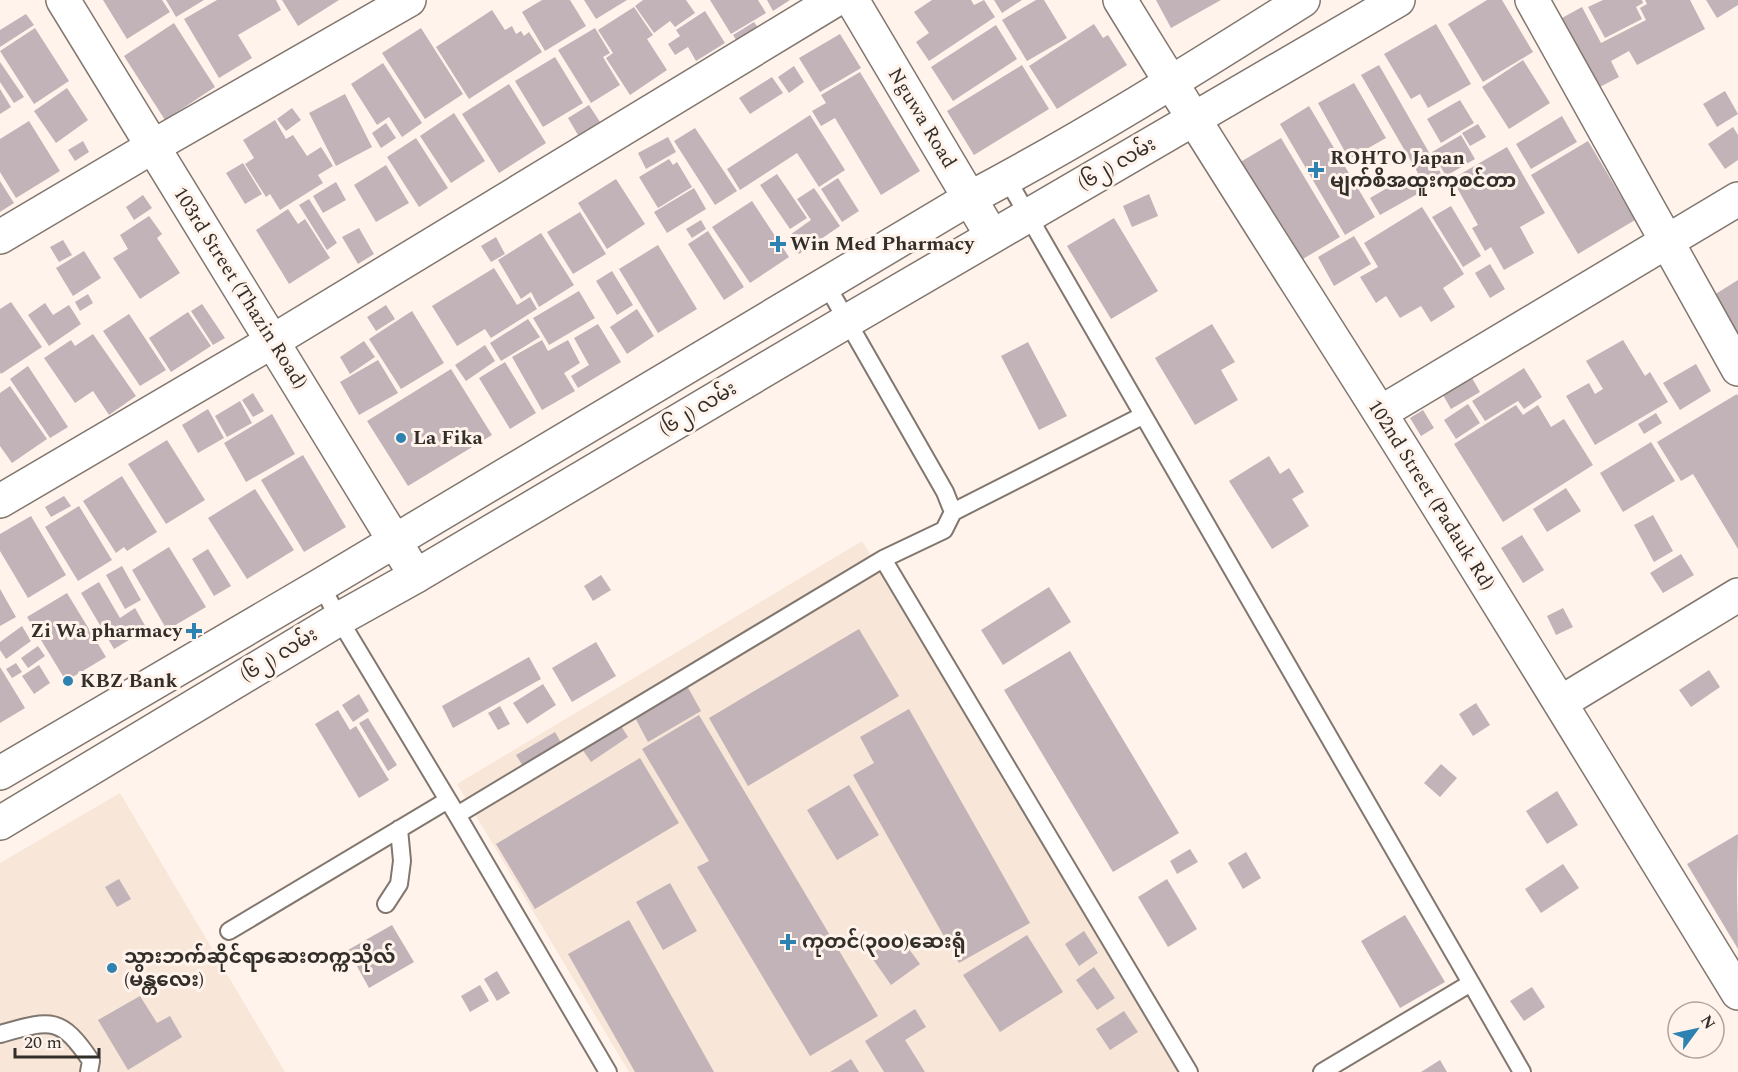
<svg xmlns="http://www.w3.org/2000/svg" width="1738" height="1072" font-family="Spectral,'Noto Sans Myanmar',serif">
	<rect width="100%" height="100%" fill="#fff3eb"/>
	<!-- built -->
	<path fill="#f8e6d8" d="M862,541L1181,1072H629L457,784Z
		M120,793L285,1072H0V863Z"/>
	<!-- building -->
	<path fill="#c1b3b8" d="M103,0H162L170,12L127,39Z
		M166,0H204L176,17Z
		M217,0H276L281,10L238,35L252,58L219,78L184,19Z
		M282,0H339L298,26Z
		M542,0H570L586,26L545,51L522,12Z
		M584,0H627L596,19Z
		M643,0H686L695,13L675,27L670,21L654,33L635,6Z
		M710,0H758L766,13L731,34Z
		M767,0H790L773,11Z
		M932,0H971L974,5L984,0L995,17L929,61L916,42L929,33L914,12Z
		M994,0H1022L1002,13Z
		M1036,0H1044L1067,38L1027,61L1002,20Z
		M1156,0H1221L1171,28Z
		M1487,0H1502L1533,52L1483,82L1448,24Z
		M1603,0H1642L1643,3L1636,7L1642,19L1605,38L1588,7Z
		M1645,0H1690L1705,29L1637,65L1629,51L1611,61L1619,77L1588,93L1551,24L1582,7L1601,43L1646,20L1640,8L1647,4Z
		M1706,0H1738V5L1717,18Z
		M634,7L653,35L647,39L667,70L630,95L606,58L613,53L598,30Z
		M492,10L505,30L512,26L516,34L521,31L524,36L529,32L542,52L469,99L436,47Z
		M705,11L725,43L696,61L688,47L675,55L668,44L680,36L676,30Z
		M26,14L34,25L0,47V30Z
		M754,22L761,32L740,46L733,35Z
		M174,23L215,87L165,120L124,56Z
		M1094,24L1103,38L1108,35L1127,65L1057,109L1029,66Z
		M1436,24L1471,84L1428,108L1420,94L1411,99L1384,54Z
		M996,25L1017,59L953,101L931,67Z
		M35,28L69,81L34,104L0,51Z
		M421,28L463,94L425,119L382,53Z
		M595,28L610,53L603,57L620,85L591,103L558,50Z
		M840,34L861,68L820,92L799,58Z
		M555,57L583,103L543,127L515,81Z
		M1523,60L1550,103L1509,129L1482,87Z
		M0,62L24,97L14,103L0,82Z
		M383,63L422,123L402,137L389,117L377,125L351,84Z
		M1022,65L1049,109L974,155L947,111Z
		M1379,65L1443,177L1426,187L1361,75Z
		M794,66L804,82L789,93L778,77Z
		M860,72L920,171L881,195L835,118L821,126L812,111L826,103L821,95Z
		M772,77L783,93L750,114L739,98Z
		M1354,83L1386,138L1349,159L1318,103Z
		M509,84L546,143L499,173L462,114Z
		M67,88L88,120L56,143L34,111Z
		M0,89L11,107L0,114Z
		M1725,91L1738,114L1717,127L1703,104Z
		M345,94L372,147L336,166L309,113Z
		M1460,100L1474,123L1441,143L1427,119Z
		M589,105L600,122L578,135L568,118Z
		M1309,106L1375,217L1345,235L1280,124Z
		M292,108L301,120L286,131L277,119Z
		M454,113L485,161L451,183L420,136Z
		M810,115L845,170L819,187L797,153L740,190L727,169Z
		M1562,116L1577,142L1531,169L1516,144Z
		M275,120L286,139L293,135L307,156L321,147L333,166L318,175L323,183L280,210L270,194L266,197L245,164L254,158L243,140Z
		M29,121L60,171L16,198L0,172V139Z
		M386,123L396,138L381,148L372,133Z
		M1478,124L1486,137L1470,146L1462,133Z
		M1733,127L1738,135V160L1725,169L1708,144Z
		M695,128L737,191L715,205L674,141Z
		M1461,135L1475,159L1446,176L1432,152Z
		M668,137L676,152L646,169L638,153Z
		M416,138L448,188L419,207L387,157Z
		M1281,138L1340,237L1291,266L1232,167Z
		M83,141L89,152L75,161L68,150Z
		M1588,141L1635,220L1578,254L1531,175Z
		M1507,147L1545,213L1520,227L1534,253L1504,270L1491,247L1485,251L1472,228L1478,225L1452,179Z
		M669,159L673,165L677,162L692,187L658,208L639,177Z
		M243,163L262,194L245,204L226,173Z
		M386,165L409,203L376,222L354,185Z
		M777,174L807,218L790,229L760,185Z
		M1411,174L1421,192L1380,215L1370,198Z
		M838,178L859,211L842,222L821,189Z
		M616,179L645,224L607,249L578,203Z
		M0,181L14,203L0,212Z
		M336,182L346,200L323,213L313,196Z
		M694,188L706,209L667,233L654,212Z
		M814,188L840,226L799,254L787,237L811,220L797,199Z
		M1149,194L1158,216L1132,227L1123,206Z
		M143,195L152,208L134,220L126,207Z
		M309,199L337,243L327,250L299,205Z
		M752,201L789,257L750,283L712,227Z
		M1451,206L1481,256L1463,267L1432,217Z
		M1422,207L1464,274L1443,288L1455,307L1431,322L1421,306L1400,318L1386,296L1376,303L1360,277L1378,267L1364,243Z
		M288,209L298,224L305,219L330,258L289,284L256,230Z
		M580,212L606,254L573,274L547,232Z
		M149,216L162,234L157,238L180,273L140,299L113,258L128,249L120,235Z
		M1114,218L1158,291L1111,319L1067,246Z
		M701,220L706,229L692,238L686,229Z
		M359,228L374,254L358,264L342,237Z
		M708,231L744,287L724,300L688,244Z
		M541,233L574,285L539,307L531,292L521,299L498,260Z
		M1354,236L1371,264L1334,286L1318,257Z
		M496,237L505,254L491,262L481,246Z
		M63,240L72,255L59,262L50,247Z
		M658,245L697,309L658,333L619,269Z
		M84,251L101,278L73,296L56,268Z
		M1490,264L1505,289L1490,298L1475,273Z
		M494,268L517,305L530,297L537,309L491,338L485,329L457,346L432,306Z
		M612,271L633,305L617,315L596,281Z
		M1738,280V335L1714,295Z
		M579,291L595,318L549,345L533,318Z
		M88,294L93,303L80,311L75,302Z
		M11,302L42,347L1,374L0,372V309Z
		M45,303L53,315L69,305L81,324L49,346L28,315Z
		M202,304L225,338L213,345L191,311Z
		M386,305L395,319L376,331L367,317Z
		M637,309L654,336L627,354L610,327Z
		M412,311L444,363L401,389L369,339Z
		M188,312L211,346L171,372L149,338Z
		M129,314L166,370L140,386L103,331Z
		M528,319L540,337L501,361L490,343Z
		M598,324L621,362L578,388L571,376L589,365L574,338Z
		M1212,324L1235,362L1221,370L1238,400L1195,425L1155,358Z
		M93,334L136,396L109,415L93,391L75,403L44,358L71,340L75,346Z
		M542,340L548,351L568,340L580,363L564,373L575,391L542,410L512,357Z
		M1623,340L1645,376L1650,372L1668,402L1595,445L1566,396L1589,383L1595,394L1603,389L1586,361Z
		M364,341L375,357L350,374L340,357Z
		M1028,342L1067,416L1039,430L1001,356Z
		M485,345L495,361L466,381L455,365Z
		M378,360L398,393L359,415L340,382Z
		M505,362L536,413L510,429L479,378Z
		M1696,364L1711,391L1680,410L1663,383Z
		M28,366L68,427L50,438L10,379Z
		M1524,368L1542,397L1524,409L1518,401L1485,421L1472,401Z
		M451,369L492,435L408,486L367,421Z
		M1472,378L1480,392L1451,409L1443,395Z
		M10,386L47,439L12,463L0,446V393Z
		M253,393L264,411L253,417L242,400Z
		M1737,394L1738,396V549L1693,474L1681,481L1657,442Z
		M240,401L252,423L227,437L215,416Z
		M1468,404L1480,423L1456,439L1444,420Z
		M1516,405L1523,415L1538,405L1551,427L1564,419L1593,465L1503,522L1454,444Z
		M208,409L224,438L198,453L182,425Z
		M1423,410L1434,428L1421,436L1410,418Z
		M1656,413L1662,423L1644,434L1638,424Z
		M272,414L295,454L246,482L224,443Z
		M167,440L205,500L166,524L128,464Z
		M1651,442L1675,481L1623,512L1600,473Z
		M303,455L346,527L304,552L261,480Z
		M1269,456L1280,474L1289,468L1304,492L1292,499L1309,526L1272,549L1229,481Z
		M122,476L157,532L127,551L124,547L116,553L83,501Z
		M1566,488L1581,511L1547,532L1533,509Z
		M255,489L294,550L247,579L208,518Z
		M64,496L71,506L51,517L45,507Z
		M79,506L112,560L78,581L45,527Z
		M1653,515L1673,551L1654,562L1634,525Z
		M31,516L66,575L28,598L0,551V534Z
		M1522,535L1544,570L1523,583L1501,548Z
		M169,547L206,607L167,630L132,570Z
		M208,549L231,586L214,596L192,559Z
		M1681,554L1694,575L1663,593L1650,573Z
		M122,566L141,600L125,609L106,575Z
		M601,575L611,590L593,601L584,586Z
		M99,582L120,618L135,608L147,629L114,649L81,593Z
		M1049,587L1071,622L1003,665L981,630Z
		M0,589L16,617L0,626Z
		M67,593L106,657L66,681L27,617Z
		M1563,608L1573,627L1556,635L1547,616Z
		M22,626L31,641L6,659L0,650V642Z
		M859,629L899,696L748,786L709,718Z
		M596,642L616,676L572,702L552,668Z
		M38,646L45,656L28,668L21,658Z
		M1070,651L1179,833L1113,872L1004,690Z
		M529,657L541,679L453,728L442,706Z
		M16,663L22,672L12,678L6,669Z
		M39,665L50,683L34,694L22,676Z
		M0,667L25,708L0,723Z
		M1709,670L1720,687L1691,707L1679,690Z
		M543,684L556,705L527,724L513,703Z
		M686,684L701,711L648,742L633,714Z
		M359,694L369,711L353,722L342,705Z
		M1476,703L1490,725L1473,736L1459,714Z
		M500,706L510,724L498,730L488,713Z
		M909,709L1030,923L959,963L853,775L874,763L860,737Z
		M338,710L350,730L356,726L389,780L359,798L315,724Z
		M699,715L878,1016L810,1056L697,867L709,861L642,749Z
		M368,718L397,765L388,771L359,723Z
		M618,721L628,737L591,762L580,746Z
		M555,732L564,748L526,771L516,755Z
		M640,758L679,823L535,909L496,844Z
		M1441,764L1457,778L1440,797L1424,783Z
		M849,785L879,835L837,860L807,810Z
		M1557,791L1578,825L1547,844L1526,811Z
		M1738,834L1737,885L1738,949L1687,864Z
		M1190,849L1198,862L1177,874L1170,861Z
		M1246,852L1261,878L1243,889L1228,863Z
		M1563,864L1579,888L1541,913L1525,889Z
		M119,879L131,899L117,907L105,887Z
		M1167,879L1197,929L1168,947L1138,897Z
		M670,883L697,931L663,950L636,902Z
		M1405,915L1445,982L1400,1008L1361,941Z
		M629,920L714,1072H635L568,954Z
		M392,925L414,962L369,988L348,950Z
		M1084,931L1098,953L1079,966L1065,944Z
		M898,934L920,964L891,985L870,955Z
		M1027,935L1063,992L1000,1032L963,975Z
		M1094,967L1115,998L1097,1010L1076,980Z
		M497,971L510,993L497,1001L484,979Z
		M480,985L489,1001L470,1012L461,996Z
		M1532,987L1545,1007L1524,1021L1510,1001Z
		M140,996L157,1023L170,1016L182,1037L128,1070L98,1020Z
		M915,1009L926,1027L905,1040L925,1072H884L865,1041Z
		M1124,1011L1138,1032L1110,1050L1096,1029Z
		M851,1059L859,1072H830Z
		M1440,1060L1447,1072H1421Z"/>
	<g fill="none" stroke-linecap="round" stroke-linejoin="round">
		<defs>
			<path id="service" d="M1007,179L1471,983L1322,1072
				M826,284L945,492L953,512L944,530L883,559
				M953,512L1142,416
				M321,585L339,619L457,815L608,1072
				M457,815L883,559L1189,1072
				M386,904L399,884L402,861L399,829
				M229,931L448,800
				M1471,983L1522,1072
				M0,1034C50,1020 60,1015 91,1061L89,1072"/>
			<path id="minor" d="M852,0L992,236
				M1120,0C1205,139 1293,275 1380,413C1501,605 1619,799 1738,993
				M1532,0L1738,369
				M0,237L152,147L409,0
				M1380,413L1738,199
				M0,501L273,341L835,0
				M1560,703L1738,595"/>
			<path id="tertiary" d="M63,0L416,576"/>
			<path id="primary" d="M0,773L321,585L970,198C1084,138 1194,69 1303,0
				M0,823L339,619L416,576L849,320L1398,0"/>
		</defs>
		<!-- service casing -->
		<use href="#service" stroke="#81776f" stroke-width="20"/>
		<!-- minor casing -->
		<use href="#minor" stroke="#81776f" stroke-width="36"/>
		<!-- tertiary casing -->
		<use href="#tertiary" stroke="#81776f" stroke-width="36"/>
		<!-- primary casing -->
		<use href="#primary" stroke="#81776f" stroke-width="36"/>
		<!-- service -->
		<use href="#service" stroke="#fff" stroke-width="16"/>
		<!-- minor -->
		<use href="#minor" stroke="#fff" stroke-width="33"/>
		<!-- tertiary -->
		<use href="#tertiary" stroke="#fff" stroke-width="33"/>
		<!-- primary -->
		<use href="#primary" stroke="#fff" stroke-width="33"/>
	</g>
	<!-- markers -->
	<g fill="#2d82b1" stroke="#fff3eb" stroke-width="2">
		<path d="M1313 161h6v6h6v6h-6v6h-6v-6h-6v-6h6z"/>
		<path d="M775 235h6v6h6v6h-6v6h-6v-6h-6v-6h6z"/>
		<circle cx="401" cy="438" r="6"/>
		<path d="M191 622h6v6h6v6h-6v6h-6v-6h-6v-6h6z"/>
		<circle cx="68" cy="681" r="6"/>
		<path d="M785 933h6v6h6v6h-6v6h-6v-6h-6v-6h6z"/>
		<circle cx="112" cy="968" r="6"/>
	</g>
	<g text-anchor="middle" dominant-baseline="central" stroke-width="6" stroke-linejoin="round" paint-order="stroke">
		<!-- street labels -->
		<g font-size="20" fill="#322e2a" stroke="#fff3eb">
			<text transform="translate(922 118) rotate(59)">Nguwa Road</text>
			<text transform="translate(1117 164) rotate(-30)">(၆၂) လမ်း</text>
			<text transform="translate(240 288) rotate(58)">103rd Street (Thazin Road)</text>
			<text transform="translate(698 409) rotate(-31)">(၆၂) လမ်း</text>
			<text transform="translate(1431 495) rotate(58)">102nd Street (Padauk Rd)</text>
			<text transform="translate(279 655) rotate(-31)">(၆၂) လမ်း</text>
		</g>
		<!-- poi labels -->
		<g font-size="20" font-weight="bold" fill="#322e2a" stroke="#fff3eb" text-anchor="start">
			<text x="1330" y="158">ROHTO Japan<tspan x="1330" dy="23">မျက်စိအထူးကုစင်တာ</tspan></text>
			<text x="790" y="244">Win Med Pharmacy</text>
			<text x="413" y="438">La Fika</text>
			<text x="182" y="631" text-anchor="end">Zi Wa pharmacy</text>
			<text x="80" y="681">KBZ Bank</text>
			<text x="802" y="942">ကုတင်(၃၀၀)ဆေးရုံ</text>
			<text x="124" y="957">သွားဘက်ဆိုင်ရာဆေးတက္ကသိုလ်<tspan x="124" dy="23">(မန္တလေး)</tspan></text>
		</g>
	</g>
	<!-- north arrow -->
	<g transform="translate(1696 1030) rotate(57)"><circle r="28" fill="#fff3eb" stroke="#ada49e" stroke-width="1.5"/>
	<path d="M0-4.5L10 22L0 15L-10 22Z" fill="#2d82b1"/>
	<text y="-9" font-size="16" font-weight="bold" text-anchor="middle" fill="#322e2a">N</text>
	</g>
	<!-- scale -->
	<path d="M15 1048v9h84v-9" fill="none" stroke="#322e2a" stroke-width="3"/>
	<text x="24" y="1048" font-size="18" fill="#322e2a" stroke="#fff3eb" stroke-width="4.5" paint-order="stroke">20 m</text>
</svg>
